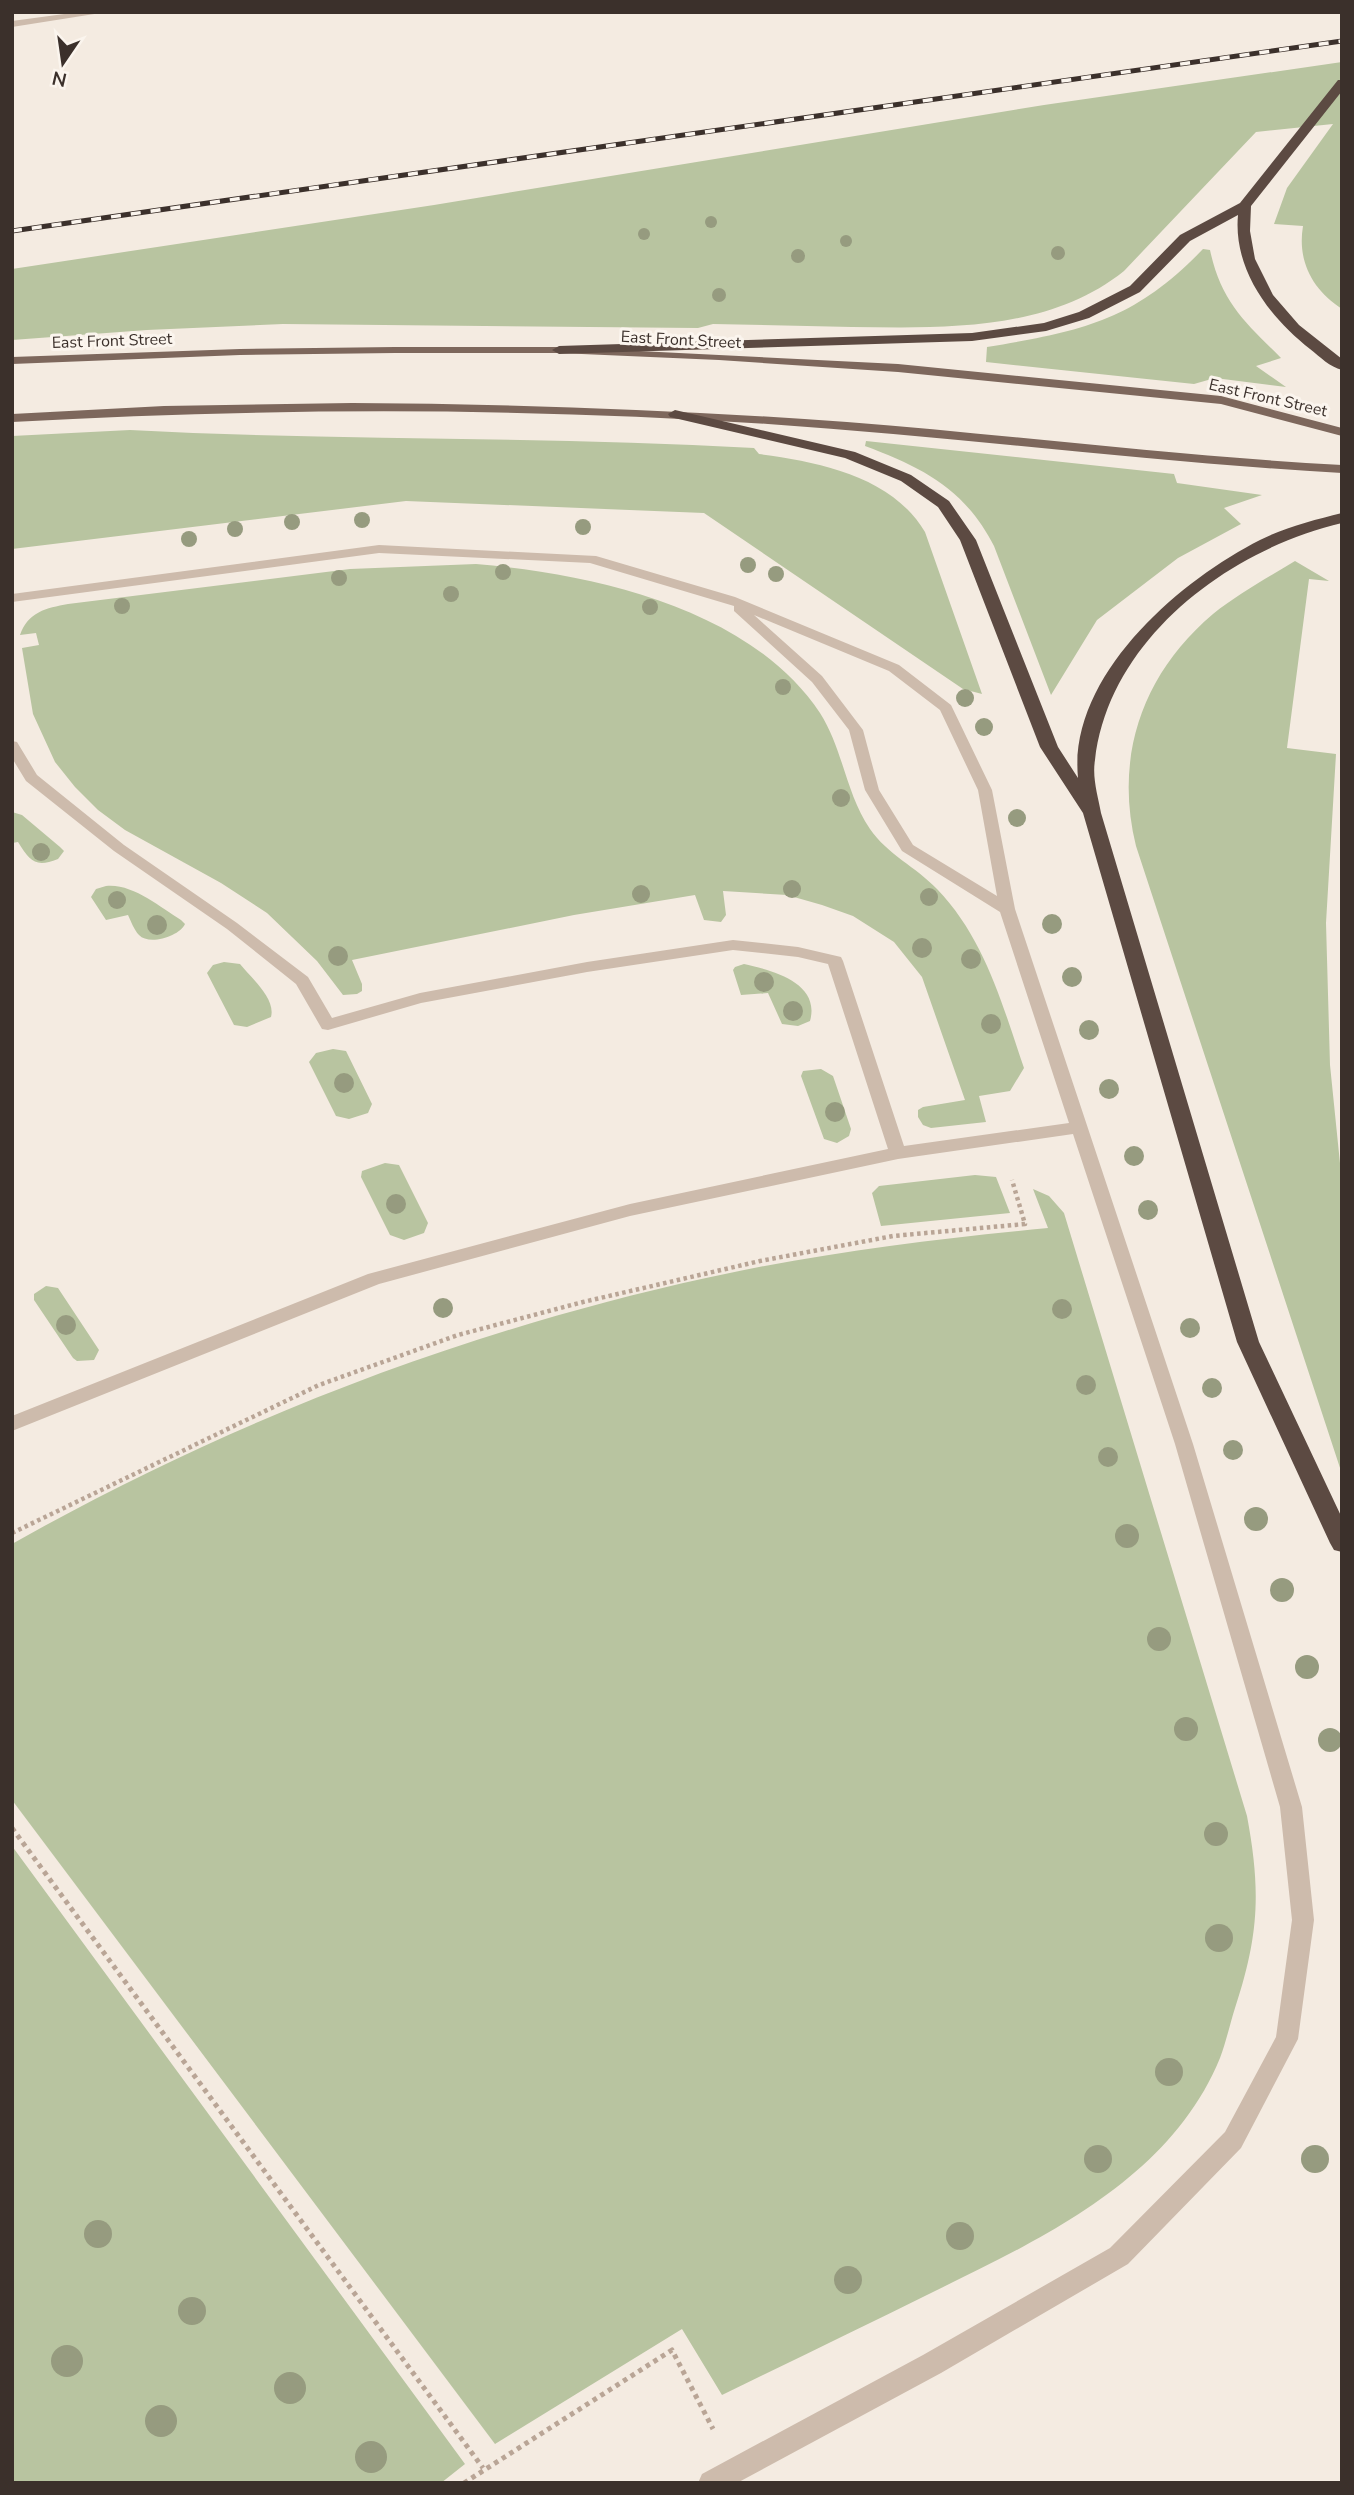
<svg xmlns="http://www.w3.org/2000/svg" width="1354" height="2495" font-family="'Nunito Sans',sans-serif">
	<rect width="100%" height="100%" fill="#f4ebe1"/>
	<!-- green -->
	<path fill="#b8c4a0" d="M1342,62V309C1313,290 1297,262 1303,226L1274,224L1287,188L1333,124L1256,132L1124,271C1048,332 943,328 852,327C806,326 759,325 713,324L698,328L283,324L147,330L12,340V269L434,205L1044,105Z
		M1203,249L1210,250C1221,302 1245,322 1281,358L1256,366L1286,387L1215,378L1194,384L986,362L987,347C1082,331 1134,321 1203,249Z
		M130,430C338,441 546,436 754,448L759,454C819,462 892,476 925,532L982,694L963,689L704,513L406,501L12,549V436Z
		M866,441L1174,474L1177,483L1262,495L1224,508L1241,524L1178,558L1097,620L1051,695L994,546C964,488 923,468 865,446Z
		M1295,561L1329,581L1309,579L1287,748L1336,754L1326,923L1330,1065L1342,1183V1474L1136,846C1114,757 1142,674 1213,614C1238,594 1267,578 1295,561Z
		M476,564C593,574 750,608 820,713C843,749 846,794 870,829C887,854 916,867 937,889C985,939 1002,1004 1024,1068L1010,1091L979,1096L986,1122L931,1128L923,1125L918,1117V1110L923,1107L965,1100L922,977L894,942L853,916L822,905L787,895L723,891L726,915L721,922L704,920L695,895L574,915L352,960L362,984V991L357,994L343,995L317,961L267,913L221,883L125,830L98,810L75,787L55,762L33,714L22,648L39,645L36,633L20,635C28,612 46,608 68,604L350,569Z
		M12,812L22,815L60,847L64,851L58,859C35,868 30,861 18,842L12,843Z
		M106,886C132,883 160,907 181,920L185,924C180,936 149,946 139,935C134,930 131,921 128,915L106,920L91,897L96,889Z
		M224,962L240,964C251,978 276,998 271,1017L247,1027L234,1025L207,973L213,965Z
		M744,964C770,970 821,982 810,1021L798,1026L782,1024L768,993L741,995L733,970L735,967Z
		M333,1049L346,1051L372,1104L368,1113L349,1119L336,1116L309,1062L316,1053Z
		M821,1069L833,1076L851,1129L849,1136L837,1143L824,1139L801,1076L803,1071Z
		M385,1163L399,1165L428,1223L424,1233L404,1240L390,1235L361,1177L362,1171Z
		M975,1175L996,1177L1010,1213L881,1226L872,1193L879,1186Z
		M1033,1189L1049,1196L1064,1213L1247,1816C1261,1891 1259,1935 1235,2008C1230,2024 1226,2042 1220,2058C1170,2180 1041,2239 931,2293C862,2327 792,2361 722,2395L682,2329L495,2444L12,1800V1544C227,1422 464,1331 706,1278C819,1253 933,1239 1048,1228Z
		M46,1286L58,1288L99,1350L94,1360L77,1361L73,1358L34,1300V1294Z
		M12,1846L465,2464L441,2483H12Z"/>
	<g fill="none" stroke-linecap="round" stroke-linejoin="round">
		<!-- path-far1 -->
		<path stroke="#b9a596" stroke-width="4.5" stroke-dasharray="3.5 3.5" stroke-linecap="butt" d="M12,1533L319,1385L458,1335L583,1302L760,1261L893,1236L1025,1224L1012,1180"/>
		<!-- path -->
		<path stroke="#b9a596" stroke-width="5" stroke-dasharray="4.5 4.5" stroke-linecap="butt" d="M12,1828L483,2468
			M464,2483L672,2350L713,2429"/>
		<!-- lane -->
		<path fill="#cdbbac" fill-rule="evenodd" d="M379,545L596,556L735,597L899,665L951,705L992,790L1015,909L1193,1444L1302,1807L1314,1920L1298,2039L1241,2148L1128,2264L941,2373L737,2483H698L702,2474L923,2355L1110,2248L1225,2132L1276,2037L1292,1920L1280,1807L1175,1444L1073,1134L898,1159L630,1216L379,1284L12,1431V1416L368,1274L630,1204L888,1149L828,964L798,957L733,950L587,972L421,1003L328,1030L322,1029L296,984L227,929L114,851L26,781L12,758V741L17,742L37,775L124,845L237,923L308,977L332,1018L420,993L587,962L733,940L798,947L841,957L843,961L904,1146L1069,1123L1000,912L902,851L865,790L849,730L812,682L734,611V606L590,563L379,553L12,602V594ZM754,615L889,671L940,710L978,790L997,896L913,845L879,790L863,730L822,676Z"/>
		<!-- street -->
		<path fill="#cdbbac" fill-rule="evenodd" d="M79,12H107L12,27V21Z"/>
		<!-- primary -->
		<path fill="#7d675c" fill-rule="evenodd" d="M395,347H559L898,364L1221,396L1342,428V436L1221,404L898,372L719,360L559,353H395L240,355L12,364V357L240,349Z
			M352,403C517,404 682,410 847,422C1012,435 1176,456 1342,465V473C1150,462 960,437 768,424C516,407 264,408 12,422V414L164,406Z"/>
		<!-- highway -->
		<path fill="#5c4a42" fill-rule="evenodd" d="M1338,80H1342V91L1251,206L1250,231L1255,259L1273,295L1299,325L1342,359V370C1330,367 1320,357 1310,349C1269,317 1233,269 1238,215L1190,241L1140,292L1089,318L1046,331L972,341L559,354L552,350L559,346L972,333L1044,323L1079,312L1130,286L1180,235L1240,203Z
			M675,410L855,452L911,475L949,501L976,540L1058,747L1078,778C1068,676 1179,581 1260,540C1286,527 1314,520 1342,513V523C1230,549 1109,638 1095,760C1092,778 1098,796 1101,813L1259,1342L1342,1518V1552L1334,1550L1330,1543L1237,1342L1083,813L1040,747L960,540L938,507L901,481L845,458L670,417L668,414Z"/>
		<defs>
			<path id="rail" d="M12,231L1342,41"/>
		</defs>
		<!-- rail casing -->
		<use href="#rail" stroke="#3b302b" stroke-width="5"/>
		<!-- rail -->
		<use href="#rail" stroke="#fbf5ee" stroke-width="3.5" stroke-dasharray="10" stroke-linecap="butt"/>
	</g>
	<!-- trees -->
	<g fill="#969b7f">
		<circle cx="711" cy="222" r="6"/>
		<circle cx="644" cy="234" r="6"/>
		<circle cx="846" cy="241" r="6"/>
		<circle cx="1058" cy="253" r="7"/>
		<circle cx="798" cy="256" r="7"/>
		<circle cx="719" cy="295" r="7"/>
		<circle cx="362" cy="520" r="8"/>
		<circle cx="292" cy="522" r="8"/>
		<circle cx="583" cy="527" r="8"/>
		<circle cx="235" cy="529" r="8"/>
		<circle cx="189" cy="539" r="8"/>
		<circle cx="748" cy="565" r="8"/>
		<circle cx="503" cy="572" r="8"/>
		<circle cx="776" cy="574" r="8"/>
		<circle cx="339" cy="578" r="8"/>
		<circle cx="451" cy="594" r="8"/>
		<circle cx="122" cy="606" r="8"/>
		<circle cx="650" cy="607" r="8"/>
		<circle cx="783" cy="687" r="8"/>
		<circle cx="965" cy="698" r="9"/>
		<circle cx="984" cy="727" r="9"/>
		<circle cx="841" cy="798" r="9"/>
		<circle cx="1017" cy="818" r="9"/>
		<circle cx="41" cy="852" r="9"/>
		<circle cx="792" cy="889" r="9"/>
		<circle cx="641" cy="894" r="9"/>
		<circle cx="929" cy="897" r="9"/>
		<circle cx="117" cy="900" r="9"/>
		<circle cx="1052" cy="924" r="10"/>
		<circle cx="157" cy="925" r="10"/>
		<circle cx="922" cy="948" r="10"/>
		<circle cx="338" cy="956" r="10"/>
		<circle cx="971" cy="959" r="10"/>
		<circle cx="1072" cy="977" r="10"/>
		<circle cx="764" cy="982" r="10"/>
		<circle cx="793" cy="1011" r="10"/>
		<circle cx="991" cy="1024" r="10"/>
		<circle cx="1089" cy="1030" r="10"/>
		<circle cx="344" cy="1083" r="10"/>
		<circle cx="1109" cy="1089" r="10"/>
		<circle cx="835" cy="1112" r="10"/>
		<circle cx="1134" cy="1156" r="10"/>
		<circle cx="396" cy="1204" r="10"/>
		<circle cx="1148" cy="1210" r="10"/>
		<circle cx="443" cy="1308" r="10"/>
		<circle cx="1062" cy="1309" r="10"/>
		<circle cx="66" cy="1325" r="10"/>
		<circle cx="1190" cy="1328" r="10"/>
		<circle cx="1086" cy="1385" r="10"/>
		<circle cx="1212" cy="1388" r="10"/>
		<circle cx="1233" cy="1450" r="10"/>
		<circle cx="1108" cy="1457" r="10"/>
		<circle cx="1256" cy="1519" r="12"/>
		<circle cx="1127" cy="1536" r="12"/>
		<circle cx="1282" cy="1590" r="12"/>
		<circle cx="1159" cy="1639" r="12"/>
		<circle cx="1307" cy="1667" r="12"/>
		<circle cx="1186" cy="1729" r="12"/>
		<circle cx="1330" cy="1740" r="12"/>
		<circle cx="1216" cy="1834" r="12"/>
		<circle cx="1219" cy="1938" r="14"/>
		<circle cx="1169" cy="2072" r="14"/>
		<circle cx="1098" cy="2159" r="14"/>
		<circle cx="1315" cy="2159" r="14"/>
		<circle cx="98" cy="2234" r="14"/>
		<circle cx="960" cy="2236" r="14"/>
		<circle cx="848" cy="2280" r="14"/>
		<circle cx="192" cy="2311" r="14"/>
		<circle cx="67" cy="2361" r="16"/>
		<circle cx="290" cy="2388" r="16"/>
		<circle cx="161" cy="2421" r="16"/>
		<circle cx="371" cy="2457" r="16"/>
	</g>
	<g text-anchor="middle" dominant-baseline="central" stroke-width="6" stroke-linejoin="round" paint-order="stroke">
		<!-- far-street labels -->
		<g font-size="16" fill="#3b302b" stroke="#fbf5ee">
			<text transform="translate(681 340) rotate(3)">East Front Street</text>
			<text transform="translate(112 341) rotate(-2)">East Front Street</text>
			<text transform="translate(1268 398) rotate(13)">East Front Street</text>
		</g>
	</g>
	<!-- border -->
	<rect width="1354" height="2495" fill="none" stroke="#3b302b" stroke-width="28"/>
	<!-- north arrow -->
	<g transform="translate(63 63) rotate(193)" stroke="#fbf5ee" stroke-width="5" paint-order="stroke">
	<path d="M0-5L12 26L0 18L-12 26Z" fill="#3b302b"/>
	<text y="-10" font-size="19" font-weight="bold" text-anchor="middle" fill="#3b302b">N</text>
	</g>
</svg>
